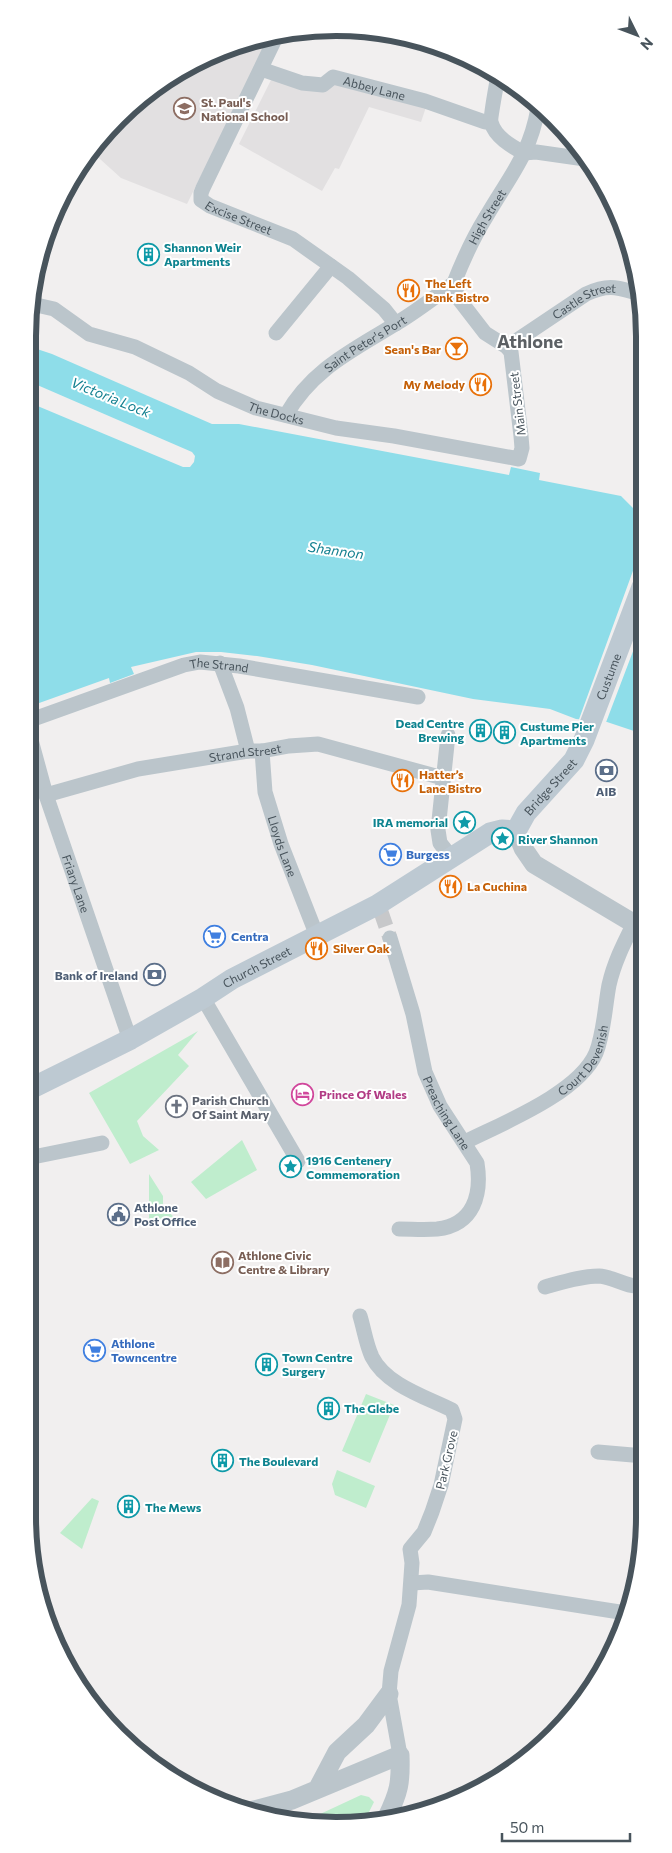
<svg xmlns="http://www.w3.org/2000/svg" width="672" height="1853" font-family="Commissioner,sans-serif">
	<rect width="100%" height="100%" fill="#f1efef"/>
	<!-- education -->
	<path fill="#e2e0e1" d="M268,39L187,204L121,178L90,150L182,69Z
		M272,78L333,81L426,107L421,122L369,107L339,169L335,168L322,191L239,144Z"/>
	<!-- green -->
	<path fill="#bfedcd" d="M642,353V394L639,391L635,358Z
		M198,1031L178,1055L189,1066L137,1121L143,1136L159,1150L130,1164L89,1093Z
		M242,1140L257,1170L206,1199L191,1182Z
		M149,1174L163,1196V1207L173,1216V1221L162,1226H149Z
		M366,1394L394,1405L370,1463L342,1451Z
		M337,1470L375,1486L366,1508L335,1495L332,1484Z
		M92,1498L99,1501L82,1549L60,1533Z
		M361,1795L369,1797L374,1802L366,1818L303,1822Z"/>
	<!-- water -->
	<path fill="#8edde9" d="M28,346L52,354L212,424H239L509,475L511,467L540,473L539,480L621,496L633,508L642,509L643,734L607,722L576,719L550,709L473,699L312,665L257,656L221,652H196L131,667L134,674L110,683L109,678L28,707Z"/>
	<!-- pier -->
	<path fill="#f1efef" d="M28,381L192,452L195,456L194,462L190,467H183L28,402Z
		M642,546L643,625L605,725L578,722Z"/>
	<g fill="none" stroke-linecap="round" stroke-linejoin="round">
		<!-- minor-tunnel -->
		<path stroke="#c7c8ca" stroke-width="15" stroke-dasharray="15 8" stroke-linecap="butt" d="M381,912L390,938"/>
		<!-- minor -->
		<g stroke="#bbc5cb" stroke-width="15">
			<path id="s1" d="M276,37L203,188L201,193V200L210,206L293,239L348,278L384,309L396,324"/>
			<path id="s2" d="M261,69L302,83L323,85L333,77L425,101L485,122L490,120"/>
			<path d="M498,75C497,82 490,118 491,122C495,137 511,146 524,153"/>
			<path d="M524,153L536,152L585,159"/>
			<path id="s3" d="M454,283C463,260 473,238 486,217C509,177 530,155 538,108"/>
			<path id="s4" d="M32,304L54,309L89,334L135,347L189,373L217,391L256,408L336,428L394,436L519,459L522,448L521,436L511,352L507,347L485,333L458,298L454,283"/>
			<path d="M276,333L331,266"/>
			<path id="s5" d="M507,347L586,294C610,283 618,288 641,294"/>
			<path id="s6" d="M286,415C313,368 354,350 397,323C417,311 435,297 454,283"/>
			<path d="M220,663L237,708L248,751"/>
			<path id="s7" d="M28,721L184,665L200,662L239,666L418,697"/>
			<path id="s8" d="M28,729L46,795L127,1031L131,1039"/>
			<path d="M448,735L438,830L440,843L451,857"/>
			<path id="s9" d="M262,751L265,792L281,844L317,936"/>
			<path id="s10" d="M46,795L138,769L248,751H262L289,746L318,744L443,778"/>
			<path id="s11" d="M390,938L413,1014L425,1072L440,1106L477,1163C482,1194 474,1225 437,1229C425,1230 411,1229 399,1229"/>
			<path d="M203,998L298,1161"/>
			<path id="s12" d="M465,1142C503,1123 579,1093 596,1053C604,1033 605,1006 609,985C614,963 623,945 633,925"/>
			<path d="M28,1158L102,1143"/>
			<path d="M545,1287C563,1282 581,1276 599,1276C615,1277 629,1289 644,1286"/>
			<path d="M360,1316C364,1329 366,1344 372,1357C386,1385 426,1397 452,1410L455,1419L441,1485L432,1512L424,1532L410,1549L412,1563L409,1605L391,1671L389,1694L400,1755"/>
			<path d="M598,1452L644,1456"/>
			<path d="M412,1583L428,1582L626,1613"/>
		</g>
		<!-- tertiary -->
		<path stroke="#bbc5cb" stroke-width="19" d="M516,831L523,848L534,864L643,929
			M318,1788L337,1752L366,1725L389,1694
			M254,1810L292,1800L400,1755C401,1783 399,1792 387,1817"/>
		<!-- secondary -->
		<path stroke="#bdc9d2" stroke-width="21" id="s13" d="M28,1090L131,1039L203,998L232,979L377,905L490,833L502,830L516,831L526,813L574,760L584,740L642,587"/>
	</g>
	<!-- icons -->
	<defs>
		<symbol id="school-ring" viewBox="-11 -11 22 22"><circle r="9.5" fill="#fff" stroke="#8d6e63" stroke-width="1.5"/><path d="M0-5L7-2L0 1L-7-2ZM-4 1L0 2.5L4 1V4Q0 6-4 4Z" fill="#8d6e63"/></symbol>
		<symbol id="building-ring" viewBox="-11 -11 22 22"><circle r="9.5" fill="#fff" stroke="#0f9aa8" stroke-width="1.5"/><path d="M-4-6H4V6H1V3H-1V6H-4ZM-2.5-4.3h1.7v1.8h-1.7ZM.8-4.3h1.7v1.8H.8ZM-2.5-1h1.7V.8h-1.7ZM.8-1h1.7V.8H.8Z" fill="#0f9aa8"/></symbol>
		<symbol id="restaurant-ring" viewBox="-11 -11 22 22"><circle r="9.5" fill="#fff" stroke="#e8710a" stroke-width="1.5"/><path d="M-5-6h1v4h1v-4h1v4h1v-4h1v5L-1.5 .5V6h-2V.5L-5-1ZM5-6V6H3V1.5H1.5Q1.5-4 5-6Z" fill="#e8710a"/></symbol>
		<symbol id="bar-ring" viewBox="-11 -11 22 22"><circle r="9.5" fill="#fff" stroke="#e8710a" stroke-width="1.5"/><path d="M-6-5H6L.8 .8V4.5H3.5V6h-7V4.5H-.8V.8Z" fill="#e8710a"/></symbol>
		<symbol id="bank-ring" viewBox="-11 -11 22 22"><circle r="9.5" fill="#fff" stroke="#5c6f8a" stroke-width="1.5"/><path d="M-6-4H6V4H-6ZM0-2.3a2.3 2.3 0 1 0 0 4.6a2.3 2.3 0 1 0 0-4.6Z" fill="#5c6f8a"/></symbol>
		<symbol id="sight-ring" viewBox="-11 -11 22 22"><circle r="9.5" fill="#fff" stroke="#0f9aa8" stroke-width="1.5"/><path d="M0-6L1.8-2.2L6-1.7L2.9 1.2L3.7 5.4L0 3.3L-3.7 5.4L-2.9 1.2L-6-1.7L-1.8-2.2Z" fill="#0f9aa8"/></symbol>
		<symbol id="supermarket-ring" viewBox="-11 -11 22 22"><circle r="9.5" fill="#fff" stroke="#3f7fe0" stroke-width="1.5"/><path d="M-6-5.5h2.5l.6 2H6L4.5 2H-2.5L-4.4-4H-6ZM-1.5 3.2a1.3 1.3 0 1 0 .1 0ZM3 3.2a1.3 1.3 0 1 0 .1 0Z" fill="#3f7fe0"/></symbol>
		<symbol id="hotel-ring" viewBox="-11 -11 22 22"><circle r="9.5" fill="#fff" stroke="#d1479c" stroke-width="1.5"/><path d="M-6-4.5h1.5V1H6V5H4.5V3h-9V5H-6ZM-4 0a1.8 1.8 0 1 1 3.6 0ZM.5 0V-2.5h3Q6-2.5 6 0Z" fill="#d1479c"/></symbol>
		<symbol id="church-ring" viewBox="-11 -11 22 22"><circle r="9.5" fill="#fff" stroke="#6b7280" stroke-width="1.5"/><path d="M-1.2-6h2.4v3.5h3.3v2.4h-3.3V6h-2.4V-.1h-3.3v-2.4h3.3Z" fill="#6b7280"/></symbol>
		<symbol id="civic-ring" viewBox="-11 -11 22 22"><circle r="9.5" fill="#fff" stroke="#5c6f8a" stroke-width="1.5"/><path d="M-.6-6.5H3V-4.5H.6V-3L4-1V1h2V6H-6V1h2V-1L-.6-3ZM-1.2 2.5V6h2.4V2.5Z" fill="#5c6f8a"/></symbol>
		<symbol id="library-ring" viewBox="-11 -11 22 22"><circle r="9.5" fill="#fff" stroke="#8d6e63" stroke-width="1.5"/><path d="M-6-4Q-3-5.5-.7-3.5V5Q-3 3-6 4ZM6-4Q3-5.5 .7-3.5V5Q3 3 6 4Z" fill="#8d6e63"/></symbol>
	</defs>
	<g fill-rule="evenodd">
		<use href="#school-ring" x="172" y="96" width="25" height="25"/>
		<use href="#building-ring" x="136" y="242" width="25" height="25"/>
		<use href="#restaurant-ring" x="396" y="278" width="25" height="25"/>
		<use href="#bar-ring" x="444" y="336" width="25" height="25"/>
		<use href="#restaurant-ring" x="468" y="372" width="25" height="25"/>
		<use href="#building-ring" x="468" y="718" width="25" height="25"/>
		<use href="#building-ring" x="492" y="720" width="25" height="25"/>
		<use href="#bank-ring" x="594" y="758" width="25" height="25"/>
		<use href="#restaurant-ring" x="390" y="768" width="25" height="25"/>
		<use href="#sight-ring" x="452" y="810" width="25" height="25"/>
		<use href="#sight-ring" x="490" y="826" width="25" height="25"/>
		<use href="#supermarket-ring" x="378" y="842" width="25" height="25"/>
		<use href="#restaurant-ring" x="438" y="874" width="25" height="25"/>
		<use href="#supermarket-ring" x="202" y="924" width="25" height="25"/>
		<use href="#restaurant-ring" x="304" y="936" width="25" height="25"/>
		<use href="#bank-ring" x="142" y="962" width="25" height="25"/>
		<use href="#hotel-ring" x="290" y="1082" width="25" height="25"/>
		<use href="#church-ring" x="164" y="1094" width="25" height="25"/>
		<use href="#sight-ring" x="278" y="1154" width="25" height="25"/>
		<use href="#civic-ring" x="106" y="1202" width="25" height="25"/>
		<use href="#library-ring" x="210" y="1250" width="25" height="25"/>
		<use href="#supermarket-ring" x="82" y="1338" width="25" height="25"/>
		<use href="#building-ring" x="254" y="1352" width="25" height="25"/>
		<use href="#building-ring" x="316" y="1396" width="25" height="25"/>
		<use href="#building-ring" x="210" y="1448" width="25" height="25"/>
		<use href="#building-ring" x="116" y="1494" width="25" height="25"/>
	</g>
	<g text-anchor="middle" dominant-baseline="central" stroke-width="4" stroke-linejoin="round" paint-order="stroke">
		<!-- street labels -->
		<g font-size="12" fill="#48545c" stroke="#fff">
			<text stroke="none"><textPath href="#s2" startOffset="120">Abbey Lane</textPath></text>
			<text stroke="none"><textPath href="#s1" startOffset="222">Excise Street</textPath></text>
			<text stroke="none"><textPath href="#s3" startOffset="74">High Street</textPath></text>
			<text stroke="none"><textPath href="#s5" startOffset="91">Castle Street</textPath></text>
			<text stroke="none"><textPath href="#s6" startOffset="108">Saint Peter's Port</textPath></text>
			<text transform="translate(517 404) rotate(-97)">Main Street</text>
			<text stroke="none"><textPath href="#s4" startOffset="270">The Docks</textPath></text>
			<text stroke="none"><textPath href="#s7" startOffset="201">The Strand</textPath></text>
			<text stroke="none"><textPath href="#s13" startOffset="738">Custume</textPath></text>
			<text stroke="none"><textPath href="#s10" startOffset="204">Strand Street</textPath></text>
			<text stroke="none"><textPath href="#s13" startOffset="612">Bridge Street</textPath></text>
			<text stroke="none"><textPath href="#s9" startOffset="98">Lloyds Lane</textPath></text>
			<text stroke="none"><textPath href="#s8" startOffset="162">Friary Lane</textPath></text>
			<text stroke="none"><textPath href="#s13" startOffset="260">Church Street</textPath></text>
			<text stroke="none"><textPath href="#s12" startOffset="148">Court Devenish</textPath></text>
			<text stroke="none"><textPath href="#s11" startOffset="185">Preaching Lane</textPath></text>
			<text transform="translate(446 1460) rotate(-77)">Park Grove</text>
		</g>
		<!-- education labels -->
		<g font-size="12" font-weight="bold" fill="#785e54" stroke="#fff" text-anchor="start">
			<text x="201" y="102">St. Paul's<tspan x="201" dy="14">National School</tspan></text>
			<text x="238" y="1255">Athlone Civic<tspan x="238" dy="14">Centre &amp; Library</tspan></text>
		</g>
		<!-- culture labels -->
		<g font-size="12" font-weight="bold" fill="#0d838f" stroke="#fff" text-anchor="start">
			<text x="164" y="247">Shannon Weir<tspan x="164" dy="14">Apartments</tspan></text>
			<text x="464" y="723" text-anchor="end">Dead Centre<tspan x="464" dy="14">Brewing</tspan></text>
			<text x="520" y="726">Custume Pier<tspan x="520" dy="14">Apartments</tspan></text>
			<text x="448" y="822" text-anchor="end">IRA memorial</text>
			<text x="518" y="839">River Shannon</text>
			<text x="306" y="1160">1916 Centenery<tspan x="306" dy="14">Commemoration</tspan></text>
			<text x="282" y="1357">Town Centre<tspan x="282" dy="14">Surgery</tspan></text>
			<text x="344" y="1408">The Glebe</text>
			<text x="239" y="1461">The Boulevard</text>
			<text x="145" y="1507">The Mews</text>
		</g>
		<!-- food labels -->
		<g font-size="12" font-weight="bold" fill="#c56008" stroke="#fff" text-anchor="start">
			<text x="425" y="283">The Left<tspan x="425" dy="14">Bank Bistro</tspan></text>
			<text x="441" y="349" text-anchor="end">Sean's Bar</text>
			<text x="465" y="384" text-anchor="end">My Melody</text>
			<text x="419" y="774">Hatter’s<tspan x="419" dy="14">Lane Bistro</tspan></text>
			<text x="467" y="886">La Cuchina</text>
			<text x="333" y="948">Silver Oak</text>
		</g>
		<!-- service labels -->
		<g font-size="12" font-weight="bold" fill="#4e5e75" stroke="#fff">
			<text x="606" y="791">AIB</text>
			<text x="138" y="975" text-anchor="end">Bank of Ireland</text>
			<text x="134" y="1207" text-anchor="start">Athlone<tspan x="134" dy="14">Post Office</tspan></text>
		</g>
		<!-- shop labels -->
		<g font-size="12" font-weight="bold" fill="#366cbe" stroke="#fff" text-anchor="start">
			<text x="406" y="854">Burgess</text>
			<text x="231" y="936">Centra</text>
			<text x="111" y="1343">Athlone<tspan x="111" dy="14">Towncentre</tspan></text>
		</g>
		<!-- hotel labels -->
		<g font-size="12" font-weight="bold" fill="#b23c85" stroke="#fff" text-anchor="start">
			<text x="319" y="1094">Prince Of Wales</text>
		</g>
		<!-- worship labels -->
		<g font-size="12" font-weight="bold" fill="#5b616d" stroke="#fff" text-anchor="start">
			<text x="192" y="1100">Parish Church<tspan x="192" dy="14">Of Saint Mary</tspan></text>
		</g>
		<!-- water labels -->
		<g font-size="14" font-style="italic" fill="#117f8f" stroke="#fff">
			<text transform="translate(111 397) rotate(22)">Victoria Lock</text>
			<text transform="translate(336 550) rotate(8)">Shannon</text>
		</g>
		<!-- district labels -->
		<g font-size="18" font-weight="bold" fill="#5c6064" stroke="#fff">
			<text x="530" y="341">Athlone</text>
		</g>
	</g>
	<!-- crop -->
	<path d="M0 0H672V1853H0ZM336 36H336A300 300 0 0 1 636 336V1517A300 300 0 0 1 336 1817H336A300 300 0 0 1 36 1517V336A300 300 0 0 1 336 36Z" fill="#fff" fill-rule="evenodd"/>
	<path fill="none" stroke="#48545c" stroke-width="6" d="M336 36H336A300 300 0 0 1 636 336V1517A300 300 0 0 1 336 1817H336A300 300 0 0 1 36 1517V336A300 300 0 0 1 336 36Z"/>
	<!-- north arrow -->
	<g transform="translate(637 35) rotate(132)" stroke="#ffffff" stroke-width="4" paint-order="stroke">
	<path d="M0-4L9 19L0 12L-9 19Z" fill="#48545c"/>
	<text y="-8" font-size="14" font-weight="bold" text-anchor="middle" fill="#48545c">N</text>
	</g>
	<!-- scale -->
	<path d="M502 1833v8h128v-8" fill="none" stroke="#48545c" stroke-width="2.5"/>
	<text x="510" y="1833" font-size="15" fill="#48545c" stroke="#ffffff" stroke-width="4" paint-order="stroke">50 m</text>
</svg>
